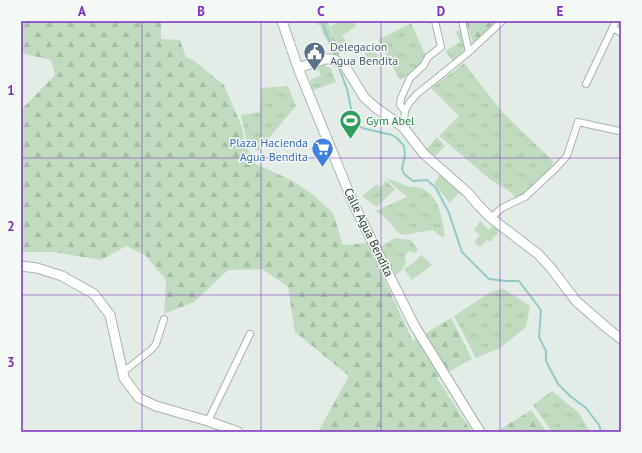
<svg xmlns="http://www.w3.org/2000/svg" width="642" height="453" font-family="'PT Sans',sans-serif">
	<defs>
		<pattern id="grass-tufts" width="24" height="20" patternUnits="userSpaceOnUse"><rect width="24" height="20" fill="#c0dbc0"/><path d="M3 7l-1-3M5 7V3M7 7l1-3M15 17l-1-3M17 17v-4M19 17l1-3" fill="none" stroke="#a5bda5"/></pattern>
		<pattern id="forest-firs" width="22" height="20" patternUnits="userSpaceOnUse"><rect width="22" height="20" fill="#c0dbc0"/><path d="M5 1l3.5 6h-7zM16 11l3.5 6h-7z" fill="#a5bda5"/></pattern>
		<pattern id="wetland-marsh" width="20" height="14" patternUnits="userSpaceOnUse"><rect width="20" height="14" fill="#c0dbc0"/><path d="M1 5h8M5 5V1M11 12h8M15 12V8" fill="none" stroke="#a5bda5"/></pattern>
	</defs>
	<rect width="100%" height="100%" fill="#e4ece7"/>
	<!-- grass -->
	<path fill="url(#grass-tufts)" d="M411,23L426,56L418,69L400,80L378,40Z
		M460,30L465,48L460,55L453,61L445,51L460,42L456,32Z
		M464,63L503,113L553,161L552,168L526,193L515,200L512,193L491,180L439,136L459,116L431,88Z
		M324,64L326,67H330L336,82L313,90L310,80L321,75L319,70L316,71L315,67Z
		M288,86L296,106L258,151L247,143L241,115L260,112L261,88Z
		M437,137L445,146L433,158L425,151Z
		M385,178C393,180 398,183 405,185C411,188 418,186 423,189C440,197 442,220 445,236L441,237L433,230C424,230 408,236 401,234C397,233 395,228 392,225C388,219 381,215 375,211L407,197Z
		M386,181L395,189L377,207L362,196L377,184L380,187Z
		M395,238L411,240L418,250L415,253L409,251L405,255L406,264L403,267V269L396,275L380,247Z
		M504,289L530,306L526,327L500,348L476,358L454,316L492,291Z
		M552,391L579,413L587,427L591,432H552L533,405Z"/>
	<!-- forest -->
	<path fill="url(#forest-firs)" d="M21,21H161V39L180,40L186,57L194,61L224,85L242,127L245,145L256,164L293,181L312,194L333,213L343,245L367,243L413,341L451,318L472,359L437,378L472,432H318L349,376L295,332L288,287L262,269L228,270L194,302L164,314L166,280L145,255L126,246L101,260L53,252H21V110L55,75L51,60L21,53Z
		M466,21H501L474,46Z
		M531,410L547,432H496Z"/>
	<!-- wetland -->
	<path fill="url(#wetland-marsh)" d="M316,21H327L340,50L339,56L334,54L333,49L324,35L320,25H318Z"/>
	<!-- garden -->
	<path fill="#c0dbc0" d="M339,21H353L356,26L342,36L351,49L346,54L340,47L330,27Z
		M372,50L379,56L375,59L376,62L372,65L365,54Z
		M441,173L463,192L461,195L458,193L450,203L434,184Z
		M480,221L489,230L494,224L501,229L490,242L487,240L480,247L474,242L480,235L474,230Z
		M421,255L432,265L412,280L404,269L413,263Z"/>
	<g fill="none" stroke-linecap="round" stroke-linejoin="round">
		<!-- stream -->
		<path stroke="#92cbc6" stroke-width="2" d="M322,21L328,38L336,57
			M338,65L347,89L353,118L359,126L362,128L392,135L397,138L404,146L405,155L402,169L404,174L413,181L427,180L436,188L449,213L462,252L489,279L506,281H519L541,310L539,337L546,351V361L558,384L570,396L586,408L599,425L601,432"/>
		<defs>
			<path id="street" d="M462,21L469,52
				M613,28L621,33
				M586,84L616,21
				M405,111L400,105L401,98L410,78L424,65L428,57L441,47L435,21
				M403,127L405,111L409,103L417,94L469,52L502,21
				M491,218L502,208L525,197L555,169L567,156L578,122L619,131
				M122,373L152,349L156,344L164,319
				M208,421L250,334"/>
			<path id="secondary" d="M282,21L298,68L354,205L414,325L480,432
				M298,68L325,59H330L335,60L345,66L364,97L376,108L403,127L424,154L468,193L479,206L491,218L538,254L551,268L576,301L607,328L621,339
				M21,266L37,268L62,276L94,294L110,315L124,378L139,398L156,406L208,421L238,432"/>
		</defs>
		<!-- street casing -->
		<use href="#street" stroke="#a7b4ad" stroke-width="8"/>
		<!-- secondary casing -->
		<use href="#secondary" stroke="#a4b7ac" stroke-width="11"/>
		<!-- street -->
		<use href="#street" stroke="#fff" stroke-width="6"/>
		<!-- secondary -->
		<use href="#secondary" stroke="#fff" stroke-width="9"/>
	</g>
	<!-- grid -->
	<path fill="none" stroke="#7b2cbf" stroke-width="1" stroke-opacity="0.55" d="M142,21V432M261,21V432M381,21V432M500,21V432M21,158H621M21,295H621"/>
	<!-- icons -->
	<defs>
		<symbol id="civic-pin" viewBox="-11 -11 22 30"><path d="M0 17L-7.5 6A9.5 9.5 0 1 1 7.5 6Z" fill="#5c6f8a" stroke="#f5f9f6"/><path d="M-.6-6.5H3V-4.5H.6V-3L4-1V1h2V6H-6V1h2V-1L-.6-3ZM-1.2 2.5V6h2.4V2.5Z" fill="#fff"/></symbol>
		<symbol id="stadium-pin" viewBox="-11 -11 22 30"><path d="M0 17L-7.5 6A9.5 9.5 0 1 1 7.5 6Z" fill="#2e9e5b" stroke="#f5f9f6"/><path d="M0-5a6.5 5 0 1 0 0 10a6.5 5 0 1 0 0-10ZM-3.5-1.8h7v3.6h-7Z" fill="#fff"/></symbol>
		<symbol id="supermarket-pin" viewBox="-11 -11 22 30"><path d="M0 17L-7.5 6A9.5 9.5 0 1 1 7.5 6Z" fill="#3f7fe0" stroke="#f5f9f6"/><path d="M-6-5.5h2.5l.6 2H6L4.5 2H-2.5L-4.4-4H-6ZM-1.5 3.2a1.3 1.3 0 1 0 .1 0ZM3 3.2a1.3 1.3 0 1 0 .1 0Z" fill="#fff"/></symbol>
	</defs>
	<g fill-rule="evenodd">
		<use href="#civic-pin" x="302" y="40" width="25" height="34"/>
		<use href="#stadium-pin" x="338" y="108" width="25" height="34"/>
		<use href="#supermarket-pin" x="310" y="136" width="25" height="34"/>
	</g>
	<g text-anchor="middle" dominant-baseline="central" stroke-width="3" stroke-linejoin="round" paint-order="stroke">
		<!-- service labels -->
		<g font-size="12" fill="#4e5e75" stroke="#f5f9f6" text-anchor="start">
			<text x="330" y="46">Delegacion<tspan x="330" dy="14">Agua Bendita</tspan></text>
		</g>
		<!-- leisure labels -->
		<g font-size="12" fill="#27864d" stroke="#f5f9f6" text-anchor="start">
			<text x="366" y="120">Gym Abel</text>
		</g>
		<!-- shop labels -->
		<g font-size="12" fill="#366cbe" stroke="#f5f9f6" text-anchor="end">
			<text x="308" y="142">Plaza Hacienda<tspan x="308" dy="14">Agua Bendita</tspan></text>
		</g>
		<!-- street labels -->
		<g font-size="12" fill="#253c31" stroke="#f5f9f6">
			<text transform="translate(369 232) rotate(64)">Calle Agua Bendita</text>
		</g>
	</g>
	<!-- border -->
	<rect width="642" height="453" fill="none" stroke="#f5f9f6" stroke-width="44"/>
	<rect x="22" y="22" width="598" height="409" fill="none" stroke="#7b2cbf" stroke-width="1.5"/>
	<g font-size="13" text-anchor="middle" font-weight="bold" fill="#7b2cbf">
		<text x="82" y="16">A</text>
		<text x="201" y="16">B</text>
		<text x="321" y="16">C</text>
		<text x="441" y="16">D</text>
		<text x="560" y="16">E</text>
		<text x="11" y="95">1</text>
		<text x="11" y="231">2</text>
		<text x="11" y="367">3</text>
	</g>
</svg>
